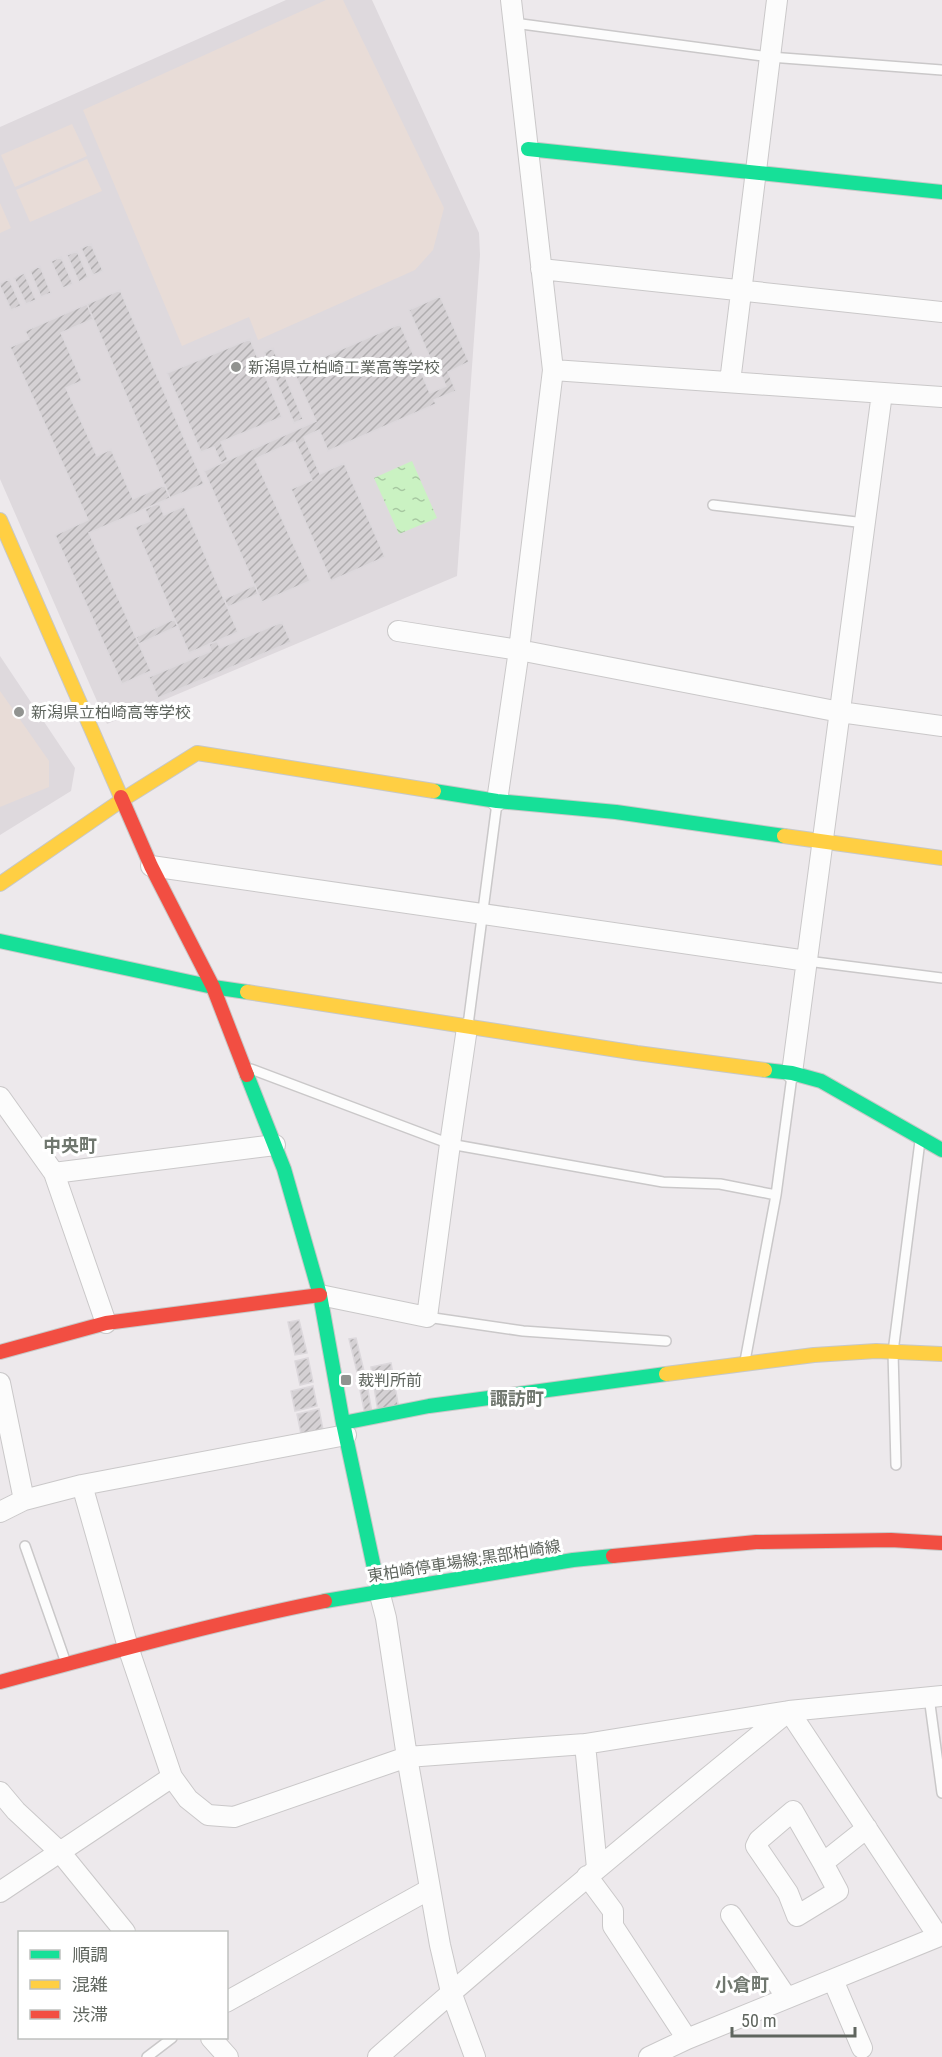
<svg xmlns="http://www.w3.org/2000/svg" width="942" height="2057" font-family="'Roboto Condensed','Noto Sans JP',sans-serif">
	<defs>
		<pattern id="water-ripples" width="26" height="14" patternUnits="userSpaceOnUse" patternTransform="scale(1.5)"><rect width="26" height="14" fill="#caf2c2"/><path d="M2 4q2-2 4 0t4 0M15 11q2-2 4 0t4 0" fill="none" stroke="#a7c8a1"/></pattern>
		<pattern id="building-hatch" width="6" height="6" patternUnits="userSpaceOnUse" patternTransform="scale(1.5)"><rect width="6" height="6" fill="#d5d1d4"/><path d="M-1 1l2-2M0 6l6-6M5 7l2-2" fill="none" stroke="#b0adaf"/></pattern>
	</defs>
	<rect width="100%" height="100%" fill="#ede9ec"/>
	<!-- education -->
	<path fill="#ded9dd" d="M286,0H372L479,233L480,255L457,576L107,724L0,479V127Z
		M0,656L75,768L71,791L0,835Z"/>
	<!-- garden -->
	<path fill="#e8dcd7" d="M326,0H343L444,208L433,250L415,270L258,340L249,317L182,346L83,110Z
		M72,124L87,156L15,187L1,155Z
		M87,159L102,191L30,222L16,190Z
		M0,203L11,228L0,233Z
		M0,691L49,761V787L0,807Z"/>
	<!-- water -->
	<path fill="url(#water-ripples)" d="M412,461L437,518L399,534L374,478Z"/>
	<!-- building -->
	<path fill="url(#building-hatch)" stroke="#dcd8dc" stroke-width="1.5" d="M91,244L103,271L93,275L81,248Z
		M77,251L88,277L79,282L67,255Z
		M61,257L73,284L63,288L51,261Z
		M40,266L51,293L41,297L30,271Z
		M24,273L36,300L26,304L14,278Z
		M9,279L21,306L11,310L0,286V283Z
		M120,290L204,484L170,498L87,304Z
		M440,296L469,362L448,372L456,391L434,400L436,404L328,451L319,430L304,437L320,474L344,463L385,557L331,581L291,489L312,480L295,441L255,459L310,581L262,602L204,471L316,421L293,370L400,324L430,393L446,386L441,375L438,376L409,310Z
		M87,304L93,319L61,333L82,381L66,388L97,456L111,449L133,499L165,485L170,498L89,533L151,671L122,684L55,535L88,520L10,347L29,339L25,331Z
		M250,339L282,417L221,442L228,460L221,463L214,447L201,452L167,373Z
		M273,348L303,419L294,423L264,352Z
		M159,503L164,515L184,506L238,632L189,653L135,527L150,521L145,509Z
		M255,585L258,594L228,607L224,599Z
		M174,619L178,626L139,644L136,637Z
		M282,622L291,642L158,698L149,677L211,651L209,644L217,641L220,648Z
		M299,1320L307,1353L295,1355L288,1322Z
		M356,1338L364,1371L357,1372L349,1339Z
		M308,1358L313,1382L300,1385L295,1361Z
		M391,1363L399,1409L378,1412L371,1367Z
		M366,1379L372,1413L365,1415L358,1380Z
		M313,1386L317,1406L295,1411L291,1391Z
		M319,1409L324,1435L302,1439L297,1414Z"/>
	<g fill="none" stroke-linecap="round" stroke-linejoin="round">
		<defs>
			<path id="lane" d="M514,23L770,57L942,70
				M713,505L865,523
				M807,961L942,978
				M468,1025L497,803
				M251,1069L450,1144L663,1182L720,1184L776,1195
				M427,1317L523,1331L666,1341
				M745,1361L776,1195L792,1076
				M896,1465L893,1352L920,1141
				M25,1546L66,1663
				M929,1697L942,1793
				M147,2057L172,2038"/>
			<path id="street" d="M541,269L942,312
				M553,370L942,397
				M730,382L777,0
				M398,631L519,650L840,712L942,726
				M497,801L519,650L553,370L511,0
				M151,866L807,961
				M792,1073L882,393
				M0,1097L54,1173L106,1323
				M54,1173L275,1145
				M320,1295L427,1317L450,1144L467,1028
				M0,1383L24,1500L82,1485L346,1435
				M82,1485L128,1647L172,1777L188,1799L208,1815L234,1817L407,1757L585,1744L789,1711L942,1696
				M0,1512L24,1500
				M379,1591L386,1618L407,1757L440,1945L451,1992L475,2057
				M585,1744L597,1868
				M0,1792L16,1811L60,1852L125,1932
				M823,1863L838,1891L797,1916L788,1893L756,1846L759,1840L793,1811L823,1863L867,1828
				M587,1876L613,1911V1926L687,2039
				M0,1892L172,1777
				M731,1915L787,1998
				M833,1980L862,2048
				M226,2002L430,1889
				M211,2038L228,2057
				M378,2057C512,1938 650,1824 789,1711L938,1936
				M649,2057L687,2039L942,1935"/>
			<path id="fast" d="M528,149L942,192
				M434,791L497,801L616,812L784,836
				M0,941L213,987L247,992
				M765,1070L792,1073L821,1081L942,1150
				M247,1075L284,1169L320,1295L343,1423L379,1591
				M343,1423L429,1406L666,1374
				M325,1601L573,1560L613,1556"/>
			<path id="slow" d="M0,520L121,797
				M784,836L942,858
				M0,884L122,800L197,753L434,791
				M247,992L637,1053L765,1070
				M666,1374L814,1355L876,1351L942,1354"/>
			<path id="jam" d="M121,797L151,866L213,987L247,1075
				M0,1352L106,1323L320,1295
				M613,1556L756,1542L891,1540L942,1543
				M0,1682C108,1653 215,1623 325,1601"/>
		</defs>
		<!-- lane casing -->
		<use href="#lane" stroke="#cac8c9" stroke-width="12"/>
		<!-- street casing -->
		<use href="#street" stroke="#cac8c9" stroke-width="22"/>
		<!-- fast casing -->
		<use href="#fast" stroke="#c7c8c7" stroke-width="16"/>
		<!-- slow casing -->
		<use href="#slow" stroke="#c7c8c7" stroke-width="16"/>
		<!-- jam casing -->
		<use href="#jam" stroke="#c7c8c7" stroke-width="16"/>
		<!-- lane -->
		<use href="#lane" stroke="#fcfcfc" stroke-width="9"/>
		<!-- street -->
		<use href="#street" stroke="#fcfcfc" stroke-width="20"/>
		<!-- fast -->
		<use href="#fast" stroke="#16e098" stroke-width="14"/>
		<!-- slow -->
		<use href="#slow" stroke="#ffcf43" stroke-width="14"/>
		<!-- jam -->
		<use href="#jam" stroke="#f24e42" stroke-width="14"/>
	</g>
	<!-- markers -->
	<g fill="#919390" stroke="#fff" stroke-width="2">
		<circle cx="236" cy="367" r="6"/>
		<circle cx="19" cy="712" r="6"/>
		<rect x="340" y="1374" width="12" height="12" rx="3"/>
	</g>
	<g text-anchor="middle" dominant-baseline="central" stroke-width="6" stroke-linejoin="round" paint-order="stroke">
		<!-- poi labels -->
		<g font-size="16" fill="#5f655e" stroke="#fff" text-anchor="start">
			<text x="248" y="367">新潟県立柏崎工業高等学校</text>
			<text x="31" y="712">新潟県立柏崎高等学校</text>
			<text x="358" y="1380">裁判所前</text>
		</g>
		<!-- street labels -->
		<g font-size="16" fill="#5f655e" stroke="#fff">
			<text transform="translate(464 1561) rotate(-9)">東柏崎停車場線;黒部柏崎線</text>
		</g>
		<!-- neighbourhood labels -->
		<g font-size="18" font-weight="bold" fill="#70776f" stroke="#fff">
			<text x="70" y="1145">中央町</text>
			<text x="517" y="1398">諏訪町</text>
			<text x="742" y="1984">小倉町</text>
		</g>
	</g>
	<!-- legend -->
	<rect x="18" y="1931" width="210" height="108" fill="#ffffff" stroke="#bfc1bf" stroke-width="1.5"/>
	<rect x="30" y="1950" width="30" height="9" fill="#16e098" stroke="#bfc1bf" stroke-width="1.5"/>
	<text x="72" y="1961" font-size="18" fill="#5f655e">順調</text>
	<rect x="30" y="1980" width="30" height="9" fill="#ffcf43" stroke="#bfc1bf" stroke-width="1.5"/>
	<text x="72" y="1991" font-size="18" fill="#5f655e">混雑</text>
	<rect x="30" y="2010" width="30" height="9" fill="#f24e42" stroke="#bfc1bf" stroke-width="1.5"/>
	<text x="72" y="2021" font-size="18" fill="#5f655e">渋滞</text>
	<!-- scale -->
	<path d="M732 2027v9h123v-9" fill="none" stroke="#5f655e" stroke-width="3"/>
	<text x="741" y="2027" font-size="18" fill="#5f655e" stroke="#ffffff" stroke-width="4.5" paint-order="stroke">50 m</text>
</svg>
